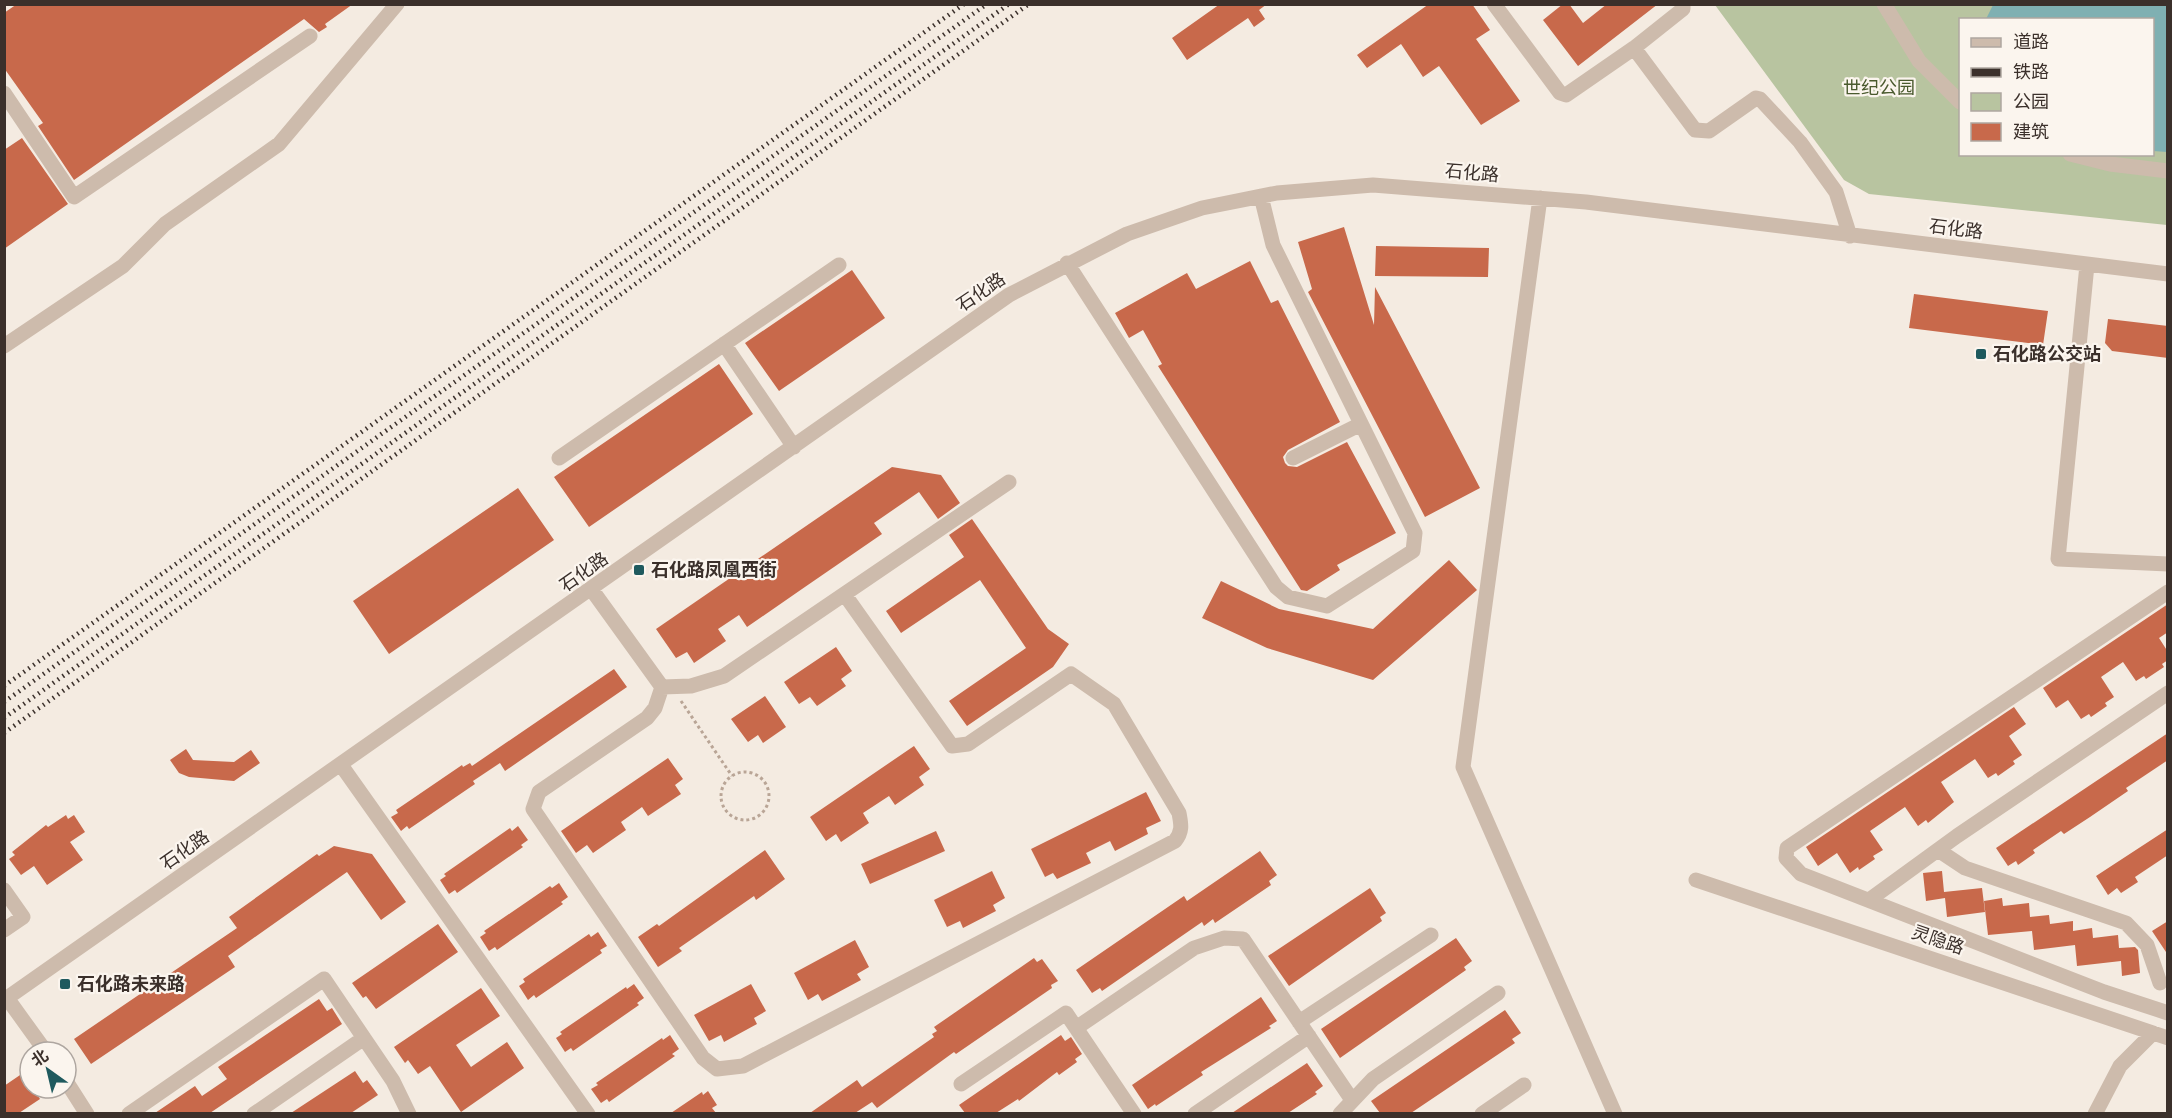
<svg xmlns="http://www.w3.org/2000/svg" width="2172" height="1118" font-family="Figtree,'Noto Sans SC',sans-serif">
	<rect width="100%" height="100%" fill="#f4ebe1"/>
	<!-- green -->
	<path fill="#b8c4a0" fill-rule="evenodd" d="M1715,5H2167V225L1869,194L1844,180ZM1960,20H2152V154H1960Z"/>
	<!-- water -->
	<path fill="#7fb0b2" d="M1993,5H2167V152L2153,151L2152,20L1986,19Z"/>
	<!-- building -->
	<path fill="#c8694b" d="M17,4H353L325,24L327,27L319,32L304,19L74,180L38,126L43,123L4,68V13Z
		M1220,4H1267L1259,10L1265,19L1254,27L1248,18L1187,60L1172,38Z
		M1429,4H1472L1490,30L1476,39L1520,101L1481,125L1439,66L1423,77L1401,44L1367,68L1357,55Z
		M1563,4H1569L1583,23L1607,4H1658L1578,66L1543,20Z
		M22,138L68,204L4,249V150Z
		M1344,227L1374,325L1375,287L1480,488L1425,517L1308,292L1312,289L1298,242Z
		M1376,246L1489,248L1488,277L1375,276Z
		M1250,261L1271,303L1278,300L1340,422L1288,450L1283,457L1285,463L1288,466L1297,467L1347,442L1396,533L1337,565L1340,570L1307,591L1301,590L1158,366L1162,364L1143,330L1129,338L1115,313L1187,273L1196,289Z
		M852,270L885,318L779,391L745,343Z
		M1914,294L2048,311L2043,345L1909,328Z
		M2108,319L2168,326V358L2112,351L2105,343Z
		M719,364L753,414L589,527L554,477Z
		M892,467L941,475L960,503L938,519L919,492L874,523L882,534L802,589L747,627L739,615L718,629L726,641L694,663L687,652L676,658L656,629Z
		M518,488L554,540L389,654L353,601Z
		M972,519L1048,629L1069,644L1053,667L967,726L949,701L1026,648L980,580L901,633L886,611L964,557L949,535Z
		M1449,560L1477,590L1373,680L1267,648L1202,618L1221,581L1279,609L1373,629Z
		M2168,604V632L2159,638L2168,652V660L2162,664L2164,667L2146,679L2144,676L2136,681L2123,662L2101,677L2114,697L2105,703L2107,706L2091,717L2089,714L2081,719L2068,700L2056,708L2043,688Z
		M836,647L852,671L841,679L846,686L817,706L810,697L799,704L784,682Z
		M614,669L627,687L505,771L500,763L473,781L475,784L409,829L407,826L401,831L391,817L398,813L396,810L462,765L463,767L470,763L472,766Z
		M765,696L786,727L763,743L758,735L748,742L731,719Z
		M2014,707L2026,724L2009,736L2022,755L2013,761L2015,764L1998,776L1996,773L1988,778L1975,759L1941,782L1954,802L1928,823L1926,820L1918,826L1905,807L1870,831L1883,850L1873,856L1875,859L1859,870L1858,867L1850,873L1837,853L1818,866L1806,847Z
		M2168,733V760L2126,788L2128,791L2090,817L2064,834L2061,831L2033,850L2035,853L2018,865L2016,861L2008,866L1996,848Z
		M914,746L930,769L919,777L924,785L895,805L889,796L863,813L869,823L841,842L836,834L826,841L810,817Z
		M186,749L193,760L234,762L251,750L260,763L234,781L189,777L179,773L170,760Z
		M668,758L683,779L675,785L681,794L648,816L642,807L621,822L626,830L593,853L587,845L576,853L561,831Z
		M1146,792L1161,821L1146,828L1148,834L1115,851L1110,841L1086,853L1091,863L1057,879L1053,873L1045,877L1031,849Z
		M66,815L68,819L74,815L85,832L70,842L83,860L47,885L34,866L21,875L9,859L15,855L12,852L46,825L48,827Z
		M518,826L528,840L521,845L523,847L457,893L455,890L449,894L440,880L446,876L444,874L510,828L512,831Z
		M2168,829V855L2135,877L2138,882L2121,893L2117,888L2108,895L2096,876Z
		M936,831L945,851L870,884L861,864Z
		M334,846L372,854L406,902L381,920L347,872L228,956L235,967L91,1064L74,1039L237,928L229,917L317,854L319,856Z
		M765,850L785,879L756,900L754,896L679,948L682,951L658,967L638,937L657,924L659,926Z
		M1260,851L1277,875L1269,881L1271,885L1215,923L1213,919L1204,926L1202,922L1102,991L1100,988L1092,993L1076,970L1184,896L1187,901Z
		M992,871L1005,898L993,905L996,911L963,928L960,921L947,927L934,900Z
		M1942,871L1944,892L1982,888L1985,912L1947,917L1945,898L1926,901L1923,873Z
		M559,883L568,897L561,902L563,904L497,950L495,947L489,951L480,937L486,933L484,931L550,886L552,888Z
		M1370,888L1386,913L1380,917L1382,921L1289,986L1268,956Z
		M2002,898L2003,906L2029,903L2030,917L2049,915L2050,924L2073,921V931L2092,928L2093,938L2118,935L2119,948L2135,947L2138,950L2140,973L2122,976L2121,961L2077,966L2075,945L2034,950L2032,931L1988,935L1984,901Z
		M2168,921V955L2152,931Z
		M438,924L458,952L376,1009L366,996L363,998L352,983Z
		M598,932L607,946L600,950L602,953L536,998L534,995L528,1000L519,986L525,982L523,979L589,934L591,937Z
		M1456,938L1472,961L1464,967L1466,970L1340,1058L1321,1029Z
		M855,940L869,967L857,974L861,980L822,1001L818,994L808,1000L794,973Z
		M1034,958L1037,962L1042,959L1058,981L1051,985L1052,988L956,1054L954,1052L877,1108L872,1102L855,1113H810L857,1080L862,1087L934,1037L932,1034L937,1031L934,1027Z
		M634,984L644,998L637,1003L639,1005L573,1051L571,1048L565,1052L556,1038L562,1034L560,1032L626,987L627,989Z
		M751,984L766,1011L754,1018L757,1024L724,1042L721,1035L709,1041L694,1015Z
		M481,988L500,1016L456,1045L471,1067L507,1042L524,1068L461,1112L430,1066L418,1074L408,1060L405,1063L394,1047Z
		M1261,997L1277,1021L1269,1026L1271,1028L1201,1072L1203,1075L1156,1106L1155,1104L1148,1109L1132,1085Z
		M319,999L327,1011L332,1008L342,1024L210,1113H155L195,1086L202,1096L227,1079L218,1067Z
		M1505,1010L1521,1033L1512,1039L1515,1043L1411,1113H1380L1371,1101Z
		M670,1035L679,1049L672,1054L675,1056L609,1102L607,1099L601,1103L591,1089L598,1085L596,1083L662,1038L663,1040Z
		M1061,1035L1065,1041L1071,1037L1082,1054L1075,1059L1077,1062L1059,1075L1057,1072L1019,1101L1018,1099L996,1113H965L959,1105Z
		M1307,1063L1323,1086L1315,1092L1317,1094L1288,1113H1232Z
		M355,1071L363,1083L367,1080L378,1095L351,1113H291Z
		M23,1073L30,1088H33L40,1099L19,1113H4V1086Z
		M708,1091L717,1105L712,1108L716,1113H671L702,1092L703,1095Z"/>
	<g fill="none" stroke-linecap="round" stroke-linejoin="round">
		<!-- path -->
		<path stroke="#b9a596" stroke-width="3" stroke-dasharray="3 3" stroke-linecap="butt" d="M681,701L732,776
			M721 796a24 24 0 1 1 48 0a24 24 0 1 1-48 0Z"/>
		<!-- minor -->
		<path stroke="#cdbbac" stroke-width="15" d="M1494,4L1560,93L1566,95L1634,48L1683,9V4
			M1884,4L1919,61L1960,102
			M1634,48L1695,130L1709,131L1756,98L1760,99L1800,142L1836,192L1850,236
			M4,93L74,197L310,36
			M2070,154L2110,164L2168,171
			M1540,198L1463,767L1615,1114
			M1067,263L1276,587L1288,597L1327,606L1413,551L1415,533L1273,245L1261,196
			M2087,265L2058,559L2168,564
			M724,344L794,447
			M4,346L123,266L165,224L279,144L397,4
			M559,458L839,265
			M1293,458L1361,424
			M592,590L662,687L655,708L647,718L539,792L533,809L703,1058L717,1069L743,1066L1175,841C1183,831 1181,824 1179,813L1114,704L1071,674L968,744L952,746L845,595
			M2168,592L1787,848L1786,858L1801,874L2104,992L2168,1013
			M662,687L691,686L724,676L1009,482
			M341,765L588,1114
			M1938,850L1965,868L2126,923L2147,945L2160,983
			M1696,880L2168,1038
			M4,890L23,917L4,930
			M1869,900L1957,836L2168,693
			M7,998L46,1052
			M4,1000L1009,295L1127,234L1202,208L1277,193L1373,185L1586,202L2168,274
			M1299,1022L1431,935
			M1076,1028L1194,948L1224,938L1243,939L1352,1100
			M66,1081L87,1114
			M961,1084L1066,1013L1134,1114
			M129,1114L324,979L393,1081L409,1114
			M254,1114L364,1038
			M1195,1114L1309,1036
			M1340,1114L1373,1079L1498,993
			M1482,1114L1524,1085
			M2095,1114L2120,1066L2153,1033"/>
		<!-- rail -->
		<path stroke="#3b302b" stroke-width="4.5" stroke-dasharray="1.5 4.5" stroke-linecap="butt" d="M4,686L964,4
			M4,702L987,4
			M4,718L1009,4
			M4,733L1029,4"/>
	</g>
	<!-- markers -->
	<g fill="#1f5a5e" stroke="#fbf5ee" stroke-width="2">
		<rect x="1975" y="348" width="12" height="12" rx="3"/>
		<rect x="633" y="564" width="12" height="12" rx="3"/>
		<rect x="59" y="978" width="12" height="12" rx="3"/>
	</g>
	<g text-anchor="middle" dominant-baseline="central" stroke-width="4.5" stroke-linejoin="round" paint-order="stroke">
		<!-- park labels -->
		<g font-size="18" fill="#4a5a2e" stroke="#fbf5ee">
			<text x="1879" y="88">世纪公园</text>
		</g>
		<!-- street labels -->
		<g font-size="18" fill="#3b302b" stroke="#fbf5ee">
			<text transform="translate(1472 173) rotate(5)">石化路</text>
			<text transform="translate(1956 229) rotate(7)">石化路</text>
			<text transform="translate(981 292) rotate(-34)">石化路</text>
			<text transform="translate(584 572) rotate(-35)">石化路</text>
			<text transform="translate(185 850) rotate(-35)">石化路</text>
			<text transform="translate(1938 940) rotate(19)">灵隐路</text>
		</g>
		<!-- poi labels -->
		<g font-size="18" font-weight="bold" fill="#3b302b" stroke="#fbf5ee" text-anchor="start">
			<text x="1993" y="354">石化路公交站</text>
			<text x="651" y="570">石化路凤凰西街</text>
			<text x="77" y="984">石化路未来路</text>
		</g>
	</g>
	<!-- border -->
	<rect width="2172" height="1118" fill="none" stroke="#3b302b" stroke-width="12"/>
	<!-- legend -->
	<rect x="1959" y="18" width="195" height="138" fill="#fbf5ee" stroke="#aea6a0" stroke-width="1.5"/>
	<rect x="1971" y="38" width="30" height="9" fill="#cdbbac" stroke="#aea6a0" stroke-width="1.5"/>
	<text x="2013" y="48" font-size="18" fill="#3b302b">道路</text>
	<rect x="1971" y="68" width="30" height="9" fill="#3b302b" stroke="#aea6a0" stroke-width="1.5"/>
	<text x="2013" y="78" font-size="18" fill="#3b302b">铁路</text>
	<rect x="1971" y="93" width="30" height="18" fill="#b8c4a0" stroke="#aea6a0" stroke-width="1.5"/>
	<text x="2013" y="108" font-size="18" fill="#3b302b">公园</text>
	<rect x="1971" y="123" width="30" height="18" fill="#c8694b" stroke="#aea6a0" stroke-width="1.5"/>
	<text x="2013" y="138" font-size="18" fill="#3b302b">建筑</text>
	<!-- north arrow -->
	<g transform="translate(48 1070) rotate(326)"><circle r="28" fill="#fbf5ee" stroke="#aea6a0" stroke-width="1.5"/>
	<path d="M0-4.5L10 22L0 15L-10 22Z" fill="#1f5a5e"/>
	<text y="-9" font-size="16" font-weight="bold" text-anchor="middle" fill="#3b302b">北</text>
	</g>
</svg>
